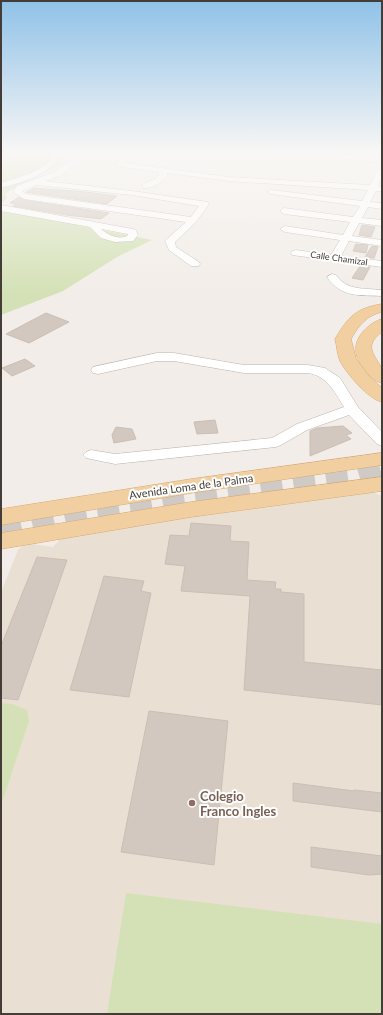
<svg xmlns="http://www.w3.org/2000/svg" width="383" height="1015" font-family="Lato,sans-serif">
	<rect width="100%" height="100%" fill="#f2ede8"/>
	<!-- education -->
	<path fill="#e9e0d3" d="M370,491L382,496V1014H1V592L18,550L25,543L53,547L62,537L208,513Z"/>
	<!-- green -->
	<path fill="#d4e1b6" d="M1,152H73L61,165L24,182L6,193L7,198L1,204Z
		M1,210L152,240L117,257L63,291L1,315Z
		M1,703L12,704L27,710L29,721L1,806Z
		M126,893L382,924V1014H107Z"/>
	<!-- building -->
	<path fill="#d2c8bf" stroke="#ccbeb3" d="M34,188L86,192L117,196L107,204L26,192Z
		M19,197L24,200L109,213L101,219L66,215L13,206L16,204L10,203Z
		M362,225L375,227L371,237L359,235Z
		M356,244L368,245L366,253L353,251Z
		M372,246L378,247L374,258L365,257Z
		M360,266L370,267L363,280L352,278Z
		M46,313L69,322L29,343L6,334Z
		M25,359L35,366L12,376L2,368Z
		M215,420L218,433L197,434L194,422Z
		M343,426L352,433L346,435L351,439L310,456V431L317,428Z
		M116,427L132,429L136,439L114,443L112,435Z
		M191,523L231,526L230,541L249,542L247,580L276,582L275,589H281V592L304,594V662L382,670V705L244,690L250,596L181,591L185,566L165,564L170,535L189,536Z
		M37,557L67,560L18,700L1,698V646Z
		M104,576L144,581L141,591L151,593L129,697L70,690Z
		M149,711L228,721L214,865L121,852Z
		M293,783L354,791V790L382,793V812L293,801Z
		M311,847L382,856V874L369,875L311,867Z"/>
	<g fill="none" stroke-linecap="round" stroke-linejoin="round">
		<!-- major-tunnel -->
		<path stroke="#cfcac5" stroke-width="22" stroke-dasharray="22 11" stroke-linecap="butt" d="M1,535L70,518L193,498L352,475L382,466"/>
		<defs>
			<path id="minor" d="M54,152L62,153C49,175 24,182 1,188V183C16,178 51,170 54,152Z
				M83,152H91L60,176L45,181L132,191L208,202L209,204L196,222L175,242L176,247L199,262L200,264L199,266H191L169,250L165,241L167,239L186,222L24,199L13,192L17,186L54,172ZM36,185L132,195L199,206L191,217L26,194L22,191Z
				M131,152H139L125,163L229,177L370,185L378,170L382,168V178L378,186L382,187V191H376L370,202L382,203V209L368,207L362,218L382,220V226L359,223L352,236L382,240V246L349,241L341,256L382,261V267L292,255L291,253L292,251L296,250L331,255L340,240L285,232L280,229L285,226L343,235L350,222L284,214L280,211L284,208L353,217L360,206L271,194L267,192L271,190L362,201L368,190L229,181L167,173V176C162,183 152,189 143,188V184L155,179L159,175V172L122,167L115,164Z
				M192,152H216L257,157L261,159L257,161L195,154Z
				M299,152H323L382,159V163L302,154Z
				M1,205L133,229L136,230L138,235L133,241L115,242L101,238L90,227L1,211ZM101,229L128,234V235C121,241 107,235 101,229Z
				M332,274L336,275C347,291 364,288 382,290V296C360,295 341,298 327,277Z
				M157,353H174L244,365H308L325,368L340,378L358,407L382,432V446L377,444L349,415L307,430L281,445L276,447L115,464L86,458L83,455L86,452L91,450L115,454L272,438L297,424L344,407C334,391 327,376 308,373H244L174,361H157L98,374L93,373L91,370L93,367Z"/>
			<path id="major" d="M382,304V312C367,315 358,326 351,339L356,359L369,376L382,388V402C368,399 347,374 340,361C337,354 337,346 335,339C348,317 356,308 382,304Z
				M382,319V332C364,345 373,353 381,367C383,371 382,379 382,383C374,381 370,376 365,370C361,364 356,358 356,351C354,337 370,322 382,319Z
				M382,453V465L191,493L1,525V509L191,479Z
				M382,477V491L191,517L1,549V533L191,502Z"/>
		</defs>
		<!-- minor casing -->
		<use href="#minor" stroke="#bcb4ac" stroke-width="1"/>
		<!-- major casing -->
		<use href="#major" stroke="#d5a973" stroke-width="1"/>
		<!-- minor -->
		<use href="#minor" fill="#fff" fill-rule="evenodd"/>
		<!-- major -->
		<use href="#major" fill="#f2cfa1" fill-rule="evenodd"/>
	</g>
	<!-- sky -->
	<linearGradient id="sky" x2="0" y2="1"><stop stop-color="#8fc2e8"/><stop offset="0.52" stop-color="#f9f7f5"/><stop offset="1" stop-color="#f9f7f5" stop-opacity="0"/></linearGradient>
	<rect width="383" height="294" fill="url(#sky)"/>
	<!-- markers -->
	<circle fill="#8d6e63" stroke="#fff" stroke-width="1.5" cx="192" cy="803" r="4"/>
	<g text-anchor="middle" dominant-baseline="central" stroke-width="4" stroke-linejoin="round" paint-order="stroke">
		<!-- far-street labels -->
		<g font-size="9" fill="#443d37" stroke="#fff">
			<text transform="translate(339 258) rotate(8)">Calle Chamizal</text>
		</g>
		<!-- street labels -->
		<g font-size="11" fill="#443d37" stroke="#fff">
			<text transform="translate(191 486) rotate(-8)">Avenida Loma de la Palma</text>
		</g>
		<!-- near-education labels -->
		<g font-size="13" font-weight="bold" fill="#785e54" stroke="#fff" text-anchor="start">
			<text x="200" y="796">Colegio<tspan x="200" dy="15">Franco Ingles</tspan></text>
		</g>
	</g>
	<!-- border -->
	<rect width="383" height="1015" fill="none" stroke="#443d37" stroke-width="4"/>
</svg>
